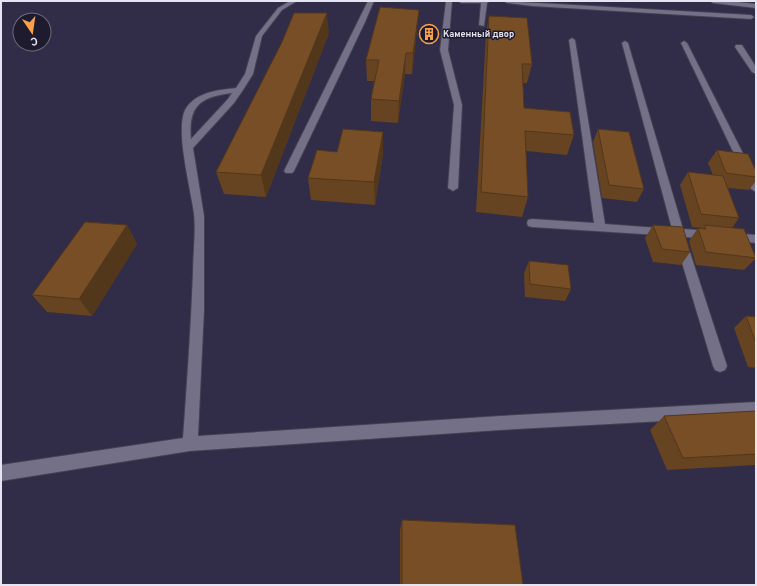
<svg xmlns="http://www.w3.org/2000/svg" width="757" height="586" font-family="Overpass,sans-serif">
	<rect width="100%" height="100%" fill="#282439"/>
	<!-- built -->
	<path fill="#312c47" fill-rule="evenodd" d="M1,1H756V585H1ZM20,20H44V44H20Z"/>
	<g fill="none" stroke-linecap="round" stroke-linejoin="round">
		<defs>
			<path id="minor" d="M290,1H297L282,10L262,36L253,74L243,90L234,103L193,148L204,216V310L198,436L500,416L756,402V416L500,430L190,451L1,481V465L183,438C187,382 191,327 193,272C193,253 196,233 194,214C191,190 175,131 185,110C195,92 218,90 236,88L245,74L256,36L278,8ZM232,93L228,99L191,139C188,105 201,97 232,93Z
				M368,1H374L365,22L294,171L292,173H286L284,171Z
				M446,1H452L448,50L462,105L458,188L453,191L448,188L454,105L440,50Z
				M458,1H490L487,3L484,26L479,25L481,3H461Z
				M504,1L751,15L754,17L751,19L532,6L507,3Z
				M710,1H729L756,4V8L713,3Z
				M572,38L575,40L605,224L672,229L622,43L625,41L628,43L683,229L711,231L715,232L716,235L715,238L711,239L685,237L727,366L725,370L720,372L715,370L713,366L674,236L532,227L528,226L527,223L528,220L532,219L594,223L569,40Z
				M684,41L687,43L756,179V192L751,189L681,43Z
				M736,45H742L756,67V74L752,72L735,47Z
				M731,233L756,235V243L727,240L726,237L727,234Z"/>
		</defs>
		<!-- minor casing -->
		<use href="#minor" stroke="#444151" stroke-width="2"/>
		<!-- minor -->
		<use href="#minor" fill="#737088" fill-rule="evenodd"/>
	</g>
	<!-- wall -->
	<path fill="#664321" d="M489,16L532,64L527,83H523L524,108L574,135L567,155L526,151L528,197L522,217L476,212L486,34Z
		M417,30L412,74H405L398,123L371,121V99L374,81H367L366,60Z
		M329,33L266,197L224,194L216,172Z
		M598,129L644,189L637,202L602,198L593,142Z
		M383,132V154L375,205L311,200L308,178L337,152Z
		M717,150L756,171V181L749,190L728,188L739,218L732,228L756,258L744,270L696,265L689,241L698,228H702L692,227L680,185L688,172L713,175L708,163Z
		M127,225L137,244L92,316L47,312L32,295Z
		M653,225L690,252L681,265L653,262L645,238Z
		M529,261L571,289L565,301L525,297L524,273Z
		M746,316L756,317V368L748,367L734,328Z
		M756,411V465L667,470L650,430L664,416Z
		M402,520L523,585H400V530Z"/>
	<!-- shaded-wall -->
	<path fill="#53371b" d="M419,10L417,30L412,74L413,53Z
		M327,13L329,33L266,197L261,175Z
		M406,53L405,74L398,123L399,101Z
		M383,132V154L375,205L374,182Z
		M127,225L137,244L92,316L79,299Z"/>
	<!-- building -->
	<path fill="#774e26" stroke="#53371b" d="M380,7L419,10L413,53H406L399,101L371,99L379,60H366Z
		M294,13H327L261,175L216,172L282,42Z
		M489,16L527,18L532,64H522L524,108L570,112L574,135L525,131L528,197L481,192Z
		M343,129L383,132L374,182L308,178L317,150L337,152Z
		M598,129L629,132L644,189L609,185Z
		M717,150L748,154L756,171V177L726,173Z
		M688,172L723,176L739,218L701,214Z
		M85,222L127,225L79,299L32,295Z
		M653,225L683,227L690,252L662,249Z
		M704,225L744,229L756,258L706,252L698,228L706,229Z
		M529,261L568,265L571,289L530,284Z
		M746,316L756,317V343Z
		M756,411V454L683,458L664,416Z
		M402,520L515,525L523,585H402Z"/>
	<!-- icons -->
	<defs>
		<symbol id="building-ring" viewBox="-11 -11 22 22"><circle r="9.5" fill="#1e1b2e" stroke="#f8a14a" stroke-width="1.5"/><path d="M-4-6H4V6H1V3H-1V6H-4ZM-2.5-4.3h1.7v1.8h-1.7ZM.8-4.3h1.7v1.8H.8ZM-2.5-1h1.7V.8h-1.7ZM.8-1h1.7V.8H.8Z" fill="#f8a14a"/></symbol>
	</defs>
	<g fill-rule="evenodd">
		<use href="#building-ring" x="418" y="23" width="22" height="22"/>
	</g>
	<g text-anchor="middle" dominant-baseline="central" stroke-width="3" stroke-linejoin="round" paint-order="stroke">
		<!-- far-poi labels -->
		<g font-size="9" font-weight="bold" fill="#e5e4f1" stroke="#1e1b2e" text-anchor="start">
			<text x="443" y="34">Каменный двор</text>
		</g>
	</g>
	<!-- border -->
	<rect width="757" height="586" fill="none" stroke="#e5e4f1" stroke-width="4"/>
	<!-- north arrow -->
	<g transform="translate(32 32) rotate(167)"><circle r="19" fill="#1e1b2e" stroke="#6e6b7c"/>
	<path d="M0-3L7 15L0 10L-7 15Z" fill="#f8a14a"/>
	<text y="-6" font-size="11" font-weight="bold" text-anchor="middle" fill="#e5e4f1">С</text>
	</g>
</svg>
